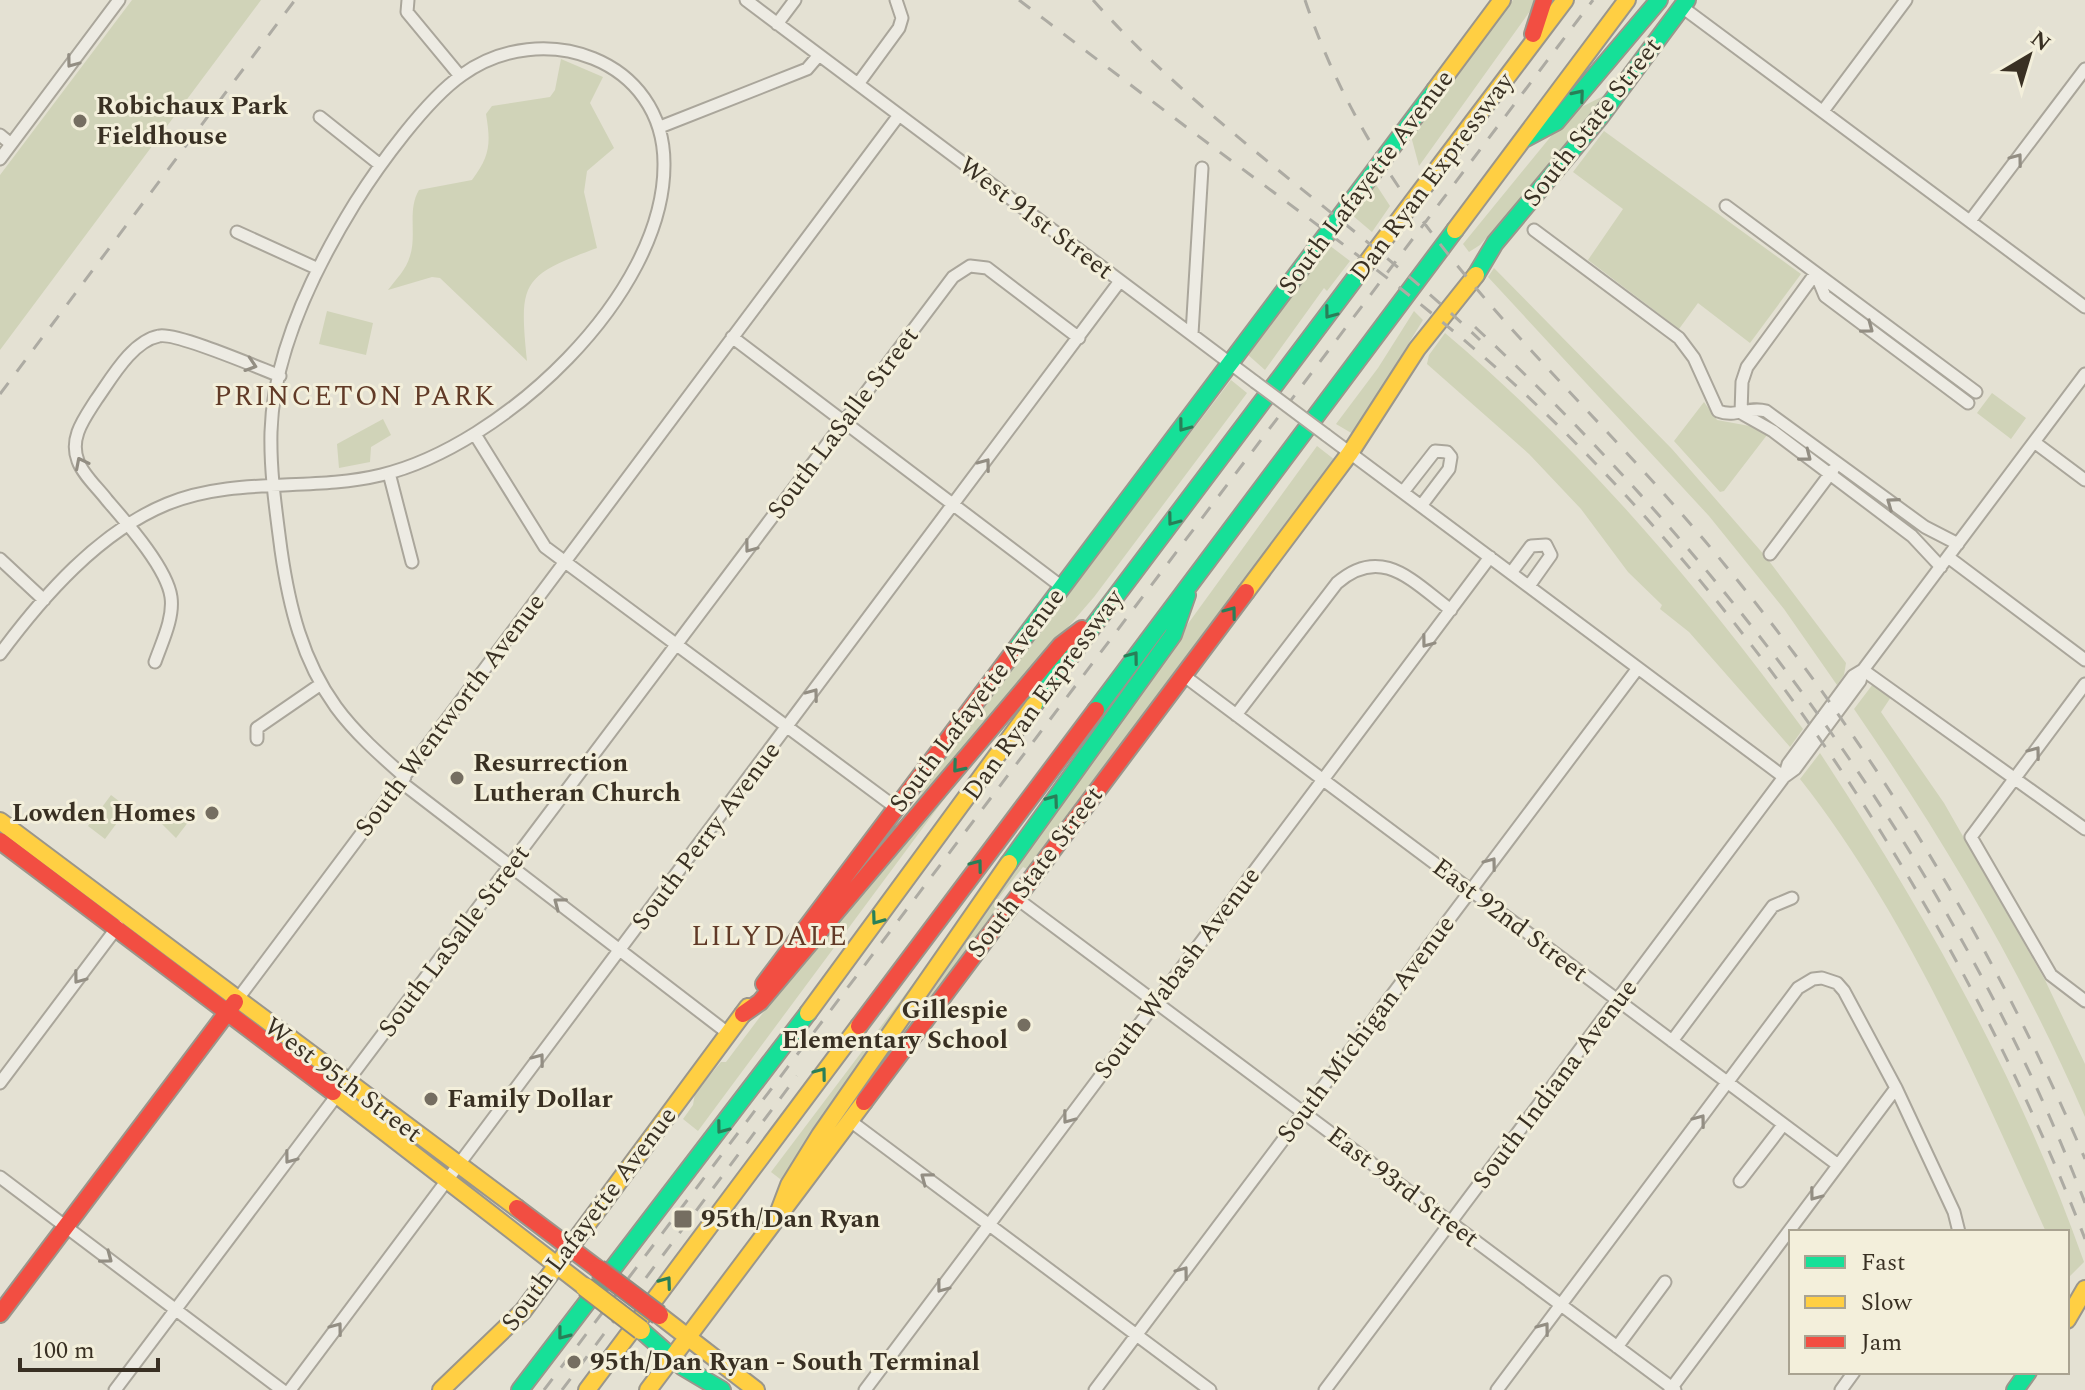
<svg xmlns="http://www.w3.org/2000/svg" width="2085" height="1390" font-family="Spectral,serif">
	<rect width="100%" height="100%" fill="#e4e1d3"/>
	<!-- green -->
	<path fill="#d0d3b8" d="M132,0H261L0,350V175Z
		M1513,0H1538L1419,166L1411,136Z
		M561,59L603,77L590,103L614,148L587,171L584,192L597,248C521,276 519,282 527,361L440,278L432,277L388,290C396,279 406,270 410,256C417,235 407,210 419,190L472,180C490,156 491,144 486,114L492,106L550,97L555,90Z
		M1607,94L1576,137L1480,245L1469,252L1463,244L1570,113Z
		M1604,131L1801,274L1750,343L1698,303L1679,329L1588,260L1623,209L1573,172Z
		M1375,183L1390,206L1372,232L1352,215Z
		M1329,245L1350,261L1327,291L1324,288L1265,370L1247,354Z
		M1494,268L1672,449L1766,557L1846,663L1844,675L1837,685L1784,609L1709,516L1488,277Z
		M327,311L373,323L366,355L319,344Z
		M1414,311L1423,320L1353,434L1336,424L1378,368Z
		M1445,333C1582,449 1698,585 1803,729L1790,747L1689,632L1660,609L1662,605L1628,572L1581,509L1529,454L1427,364L1429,355Z
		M1231,380L1247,393L1094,597L838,894L892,825L896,827L922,793L919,788Z
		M1992,393L2026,418L2011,439L1977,413Z
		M1704,402L1717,420L1755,427L1767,435L1724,491L1720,492L1674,441Z
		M383,419L391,435L371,447L370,462L339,468L337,444Z
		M1317,446L1335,460L1018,884L1027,869L1023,867L997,900L1000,904L996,911L863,1089L1031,840Z
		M1873,684L1891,697L1881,712L1944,803L2045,980L2085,1064V1117C2023,973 1943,838 1854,709Z
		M1820,753C1925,913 2020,1080 2084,1262L2067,1279V1232H2046C1976,1077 1906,914 1800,779Z
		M968,767L698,1131L683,1119L693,1105L695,1093L721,1062H726L808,953Z
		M111,795L128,808L105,839L88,826Z
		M174,811L189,821L176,838L162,824L163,817Z
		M931,960L784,1182L771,1172Z"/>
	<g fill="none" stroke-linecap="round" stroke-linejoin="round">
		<defs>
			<path id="street" d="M408,0L407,12L460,76
				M746,0L1255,382
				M1682,7L2085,307
				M777,24L795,0
				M858,84L899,28L902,18L896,0
				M1823,111L1906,0
				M320,117L379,164
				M660,127L807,69L819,55
				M0,135L11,144
				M0,159L119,0
				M1726,206L1976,392
				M1970,221L2085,69
				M1534,230L1679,338L1694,358L1718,411C1736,418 1748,406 1766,411L1925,527L1958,544
				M237,232L316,268
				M1816,274L1825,296L1968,403
				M1192,334L1202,168
				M732,337L1062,587
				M1741,413L1773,431L1912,536L1941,567
				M1741,413L1742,382L1747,367L1815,274
				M1326,435L1784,777
				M476,436L545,547L895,807
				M2034,442L2085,480
				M389,473L412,562
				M1403,492L1435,451L1447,452L1451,457L1449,469L1421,506
				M1770,554L1833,470
				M1948,557L2085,660
				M0,559L44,600
				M1511,573L1531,546L1546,545L1551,555L1529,586
				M0,654C43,596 99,532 167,504C235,476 311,492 381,475C502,446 664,296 664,165C665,59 542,17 462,75C426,100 379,165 355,203C315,268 273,354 271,432C270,472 276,511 281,550C289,606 302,660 336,707C355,733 380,755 405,777
				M155,662C162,642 174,618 171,597C167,568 126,522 107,500C98,488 83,475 78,461C69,438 84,419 96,400C111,379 132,341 159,336C176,332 259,368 280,376
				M1863,670L2085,829
				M1183,675L1838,1165
				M2085,684L1971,837L2051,975L2085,1001
				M1236,715L1337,583C1382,544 1413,582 1451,610
				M257,739V728L321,684
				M1784,777L1788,764L1853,676L1863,670L2085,374
				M401,782L729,1034
				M1016,898L1675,1390
				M237,1000L899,115
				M1672,1041L1773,906L1792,898
				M0,1083L118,926
				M849,1120L1210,1390
				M0,1177L282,1390
				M1740,1181L1783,1125
				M1617,1347L1665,1282
				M115,1390L953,277L970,266L987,268L1079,338
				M290,1390L1120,281
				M865,1390L1490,557
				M1095,1390L1638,668
				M1325,1390L1784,777L1795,769L1860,681L1863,670
				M1497,1390L1798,988L1813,979L1822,978L1837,983L1844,991L1896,1088L1954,1212L1959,1232
				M1670,1390L1896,1088
				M1841,1390L1854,1372"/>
			<path id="fast" d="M1526,138L1556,122L1659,0
				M1476,275L1495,243L1600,117L1687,0
				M1015,650L1435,90
				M1034,705L1365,265
				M1096,710L1455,230
				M1009,863L1173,635L1187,595
				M641,1330L683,1367L722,1390
				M520,1390L808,1013
				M2015,1390L2028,1372"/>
			<path id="slow" d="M1435,90L1502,0
				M1455,230L1627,0
				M1365,265L1565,0
				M1246,592L1350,453L1417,349L1476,275
				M0,821L517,1208
				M808,1013L1034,705
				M333,1092L585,1287
				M778,1214L789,1185L820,1135L1009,863
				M659,1315L756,1390
				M2067,1320L2085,1289
				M441,1390L523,1311L748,1007
				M587,1390L859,1026
				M648,1390L864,1102"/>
			<path id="jam" d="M1533,34L1544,0
				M0,841L333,1092
				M764,984L1015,650
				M743,1014L760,1002L1061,645L1082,629
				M859,1026L1096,710
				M864,1102L1246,592
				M517,1208L598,1269
				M0,1314L235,1002"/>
		</defs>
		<!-- street casing -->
		<use href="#street" stroke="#aaa69b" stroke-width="15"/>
		<!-- fast casing -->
		<use href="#fast" stroke="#9a968c" stroke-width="20"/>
		<!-- slow casing -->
		<use href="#slow" stroke="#9a968c" stroke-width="20"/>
		<!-- jam casing -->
		<use href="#jam" stroke="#9a968c" stroke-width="20"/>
		<!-- street -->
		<use href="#street" stroke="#edebe3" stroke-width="11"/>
		<!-- fast -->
		<use href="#fast" stroke="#16e098" stroke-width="16"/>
		<!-- slow -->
		<use href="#slow" stroke="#ffcf43" stroke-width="16"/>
		<!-- jam -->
		<use href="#jam" stroke="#f24e42" stroke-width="16"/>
		<!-- rail -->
		<path stroke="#adaba3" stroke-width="3" stroke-dasharray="14 14" stroke-linecap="butt" d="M1019,0C1103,64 1187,128 1272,191C1359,256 1447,321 1526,395C1767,620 1967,932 2085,1239
			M1093,0C1207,128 1356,222 1480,340
			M1305,0C1383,231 1554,362 1705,541C1861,726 1990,936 2085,1159
			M1475,327C1734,567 1958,871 2085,1203
			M0,394L295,0
			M544,1390L1593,0
			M562,1390L797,1076"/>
		<defs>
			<path id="street-bridge" d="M1255,382L1326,435"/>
			<path id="slow-bridge" d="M585,1287L641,1330"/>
			<path id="jam-bridge" d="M598,1269L659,1315"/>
		</defs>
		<!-- street-bridge casing -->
		<use href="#street-bridge" stroke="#aaa69b" stroke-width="15" stroke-linecap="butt"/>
		<!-- slow-bridge casing -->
		<use href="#slow-bridge" stroke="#908c82" stroke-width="22" stroke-linecap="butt"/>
		<!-- jam-bridge casing -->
		<use href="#jam-bridge" stroke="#908c82" stroke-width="22" stroke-linecap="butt"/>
		<!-- street-bridge -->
		<use href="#street-bridge" stroke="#edebe3" stroke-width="11"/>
		<!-- slow-bridge -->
		<use href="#slow-bridge" stroke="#ffcf43" stroke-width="18"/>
		<!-- jam-bridge -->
		<use href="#jam-bridge" stroke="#f24e42" stroke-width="18"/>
	</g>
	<!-- one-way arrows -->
	<defs><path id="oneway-chevron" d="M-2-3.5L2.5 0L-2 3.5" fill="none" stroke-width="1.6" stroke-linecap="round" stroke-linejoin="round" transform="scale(2)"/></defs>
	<g stroke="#938e83">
		<use href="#oneway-chevron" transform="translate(72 62) rotate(127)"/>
		<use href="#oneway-chevron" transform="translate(2017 159) rotate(-53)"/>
		<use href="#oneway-chevron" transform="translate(1868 328) rotate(37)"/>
		<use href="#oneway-chevron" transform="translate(251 365) rotate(18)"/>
		<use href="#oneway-chevron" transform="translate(1806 456) rotate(38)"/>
		<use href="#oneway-chevron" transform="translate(81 463) rotate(-117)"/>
		<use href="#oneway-chevron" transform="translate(985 464) rotate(-53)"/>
		<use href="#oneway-chevron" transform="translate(1892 503) rotate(-144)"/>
		<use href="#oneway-chevron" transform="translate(750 547) rotate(127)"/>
		<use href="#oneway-chevron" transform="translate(1427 642) rotate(127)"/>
		<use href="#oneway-chevron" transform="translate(813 694) rotate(-53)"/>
		<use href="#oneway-chevron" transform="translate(2035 752) rotate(-53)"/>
		<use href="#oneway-chevron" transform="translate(1491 863) rotate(-53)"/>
		<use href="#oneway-chevron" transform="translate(559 903) rotate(-143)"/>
		<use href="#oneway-chevron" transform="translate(79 978) rotate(127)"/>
		<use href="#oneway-chevron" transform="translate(539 1059) rotate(-53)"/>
		<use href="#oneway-chevron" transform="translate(1068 1118) rotate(127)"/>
		<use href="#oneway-chevron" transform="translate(1700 1120) rotate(-53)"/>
		<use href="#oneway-chevron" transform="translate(290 1158) rotate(127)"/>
		<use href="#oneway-chevron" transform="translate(926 1178) rotate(-143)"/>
		<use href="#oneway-chevron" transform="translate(1815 1195) rotate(127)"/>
		<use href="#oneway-chevron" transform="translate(107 1258) rotate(37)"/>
		<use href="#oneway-chevron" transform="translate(1183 1272) rotate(-53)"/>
		<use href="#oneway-chevron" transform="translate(942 1287) rotate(127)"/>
		<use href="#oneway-chevron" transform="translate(337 1328) rotate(-53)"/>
		<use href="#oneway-chevron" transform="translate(1544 1328) rotate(-53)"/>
	</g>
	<g stroke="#297f58">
		<use href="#oneway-chevron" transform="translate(1579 95) rotate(-50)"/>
		<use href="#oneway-chevron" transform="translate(1330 313) rotate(127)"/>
		<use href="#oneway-chevron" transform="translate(1184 426) rotate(127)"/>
		<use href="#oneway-chevron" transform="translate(1173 520) rotate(127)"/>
		<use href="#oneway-chevron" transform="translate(1231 612) rotate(-53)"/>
		<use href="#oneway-chevron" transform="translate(1133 657) rotate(-53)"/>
		<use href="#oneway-chevron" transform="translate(958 767) rotate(130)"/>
		<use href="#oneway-chevron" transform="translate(1053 800) rotate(-54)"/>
		<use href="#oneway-chevron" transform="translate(977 865) rotate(-53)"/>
		<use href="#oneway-chevron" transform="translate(877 919) rotate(126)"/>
		<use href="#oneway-chevron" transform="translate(821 1073) rotate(-53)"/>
		<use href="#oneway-chevron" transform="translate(722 1128) rotate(127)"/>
		<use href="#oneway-chevron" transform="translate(666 1282) rotate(-54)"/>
		<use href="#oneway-chevron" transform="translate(563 1334) rotate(128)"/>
	</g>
	<!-- markers -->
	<g fill="#756e61" stroke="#f3efdb" stroke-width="3">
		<circle cx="80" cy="121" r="8"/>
		<circle cx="457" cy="778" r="8"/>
		<circle cx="212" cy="813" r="8"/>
		<circle cx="1024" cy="1025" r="8"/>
		<circle cx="431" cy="1099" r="8"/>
		<rect x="673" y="1209" width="20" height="20" rx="4"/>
		<circle cx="574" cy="1362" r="8"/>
	</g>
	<g text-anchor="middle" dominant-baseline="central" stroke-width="6" stroke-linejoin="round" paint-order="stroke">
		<!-- poi labels -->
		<g font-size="26" font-weight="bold" fill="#393023" stroke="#f3efdb" text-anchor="start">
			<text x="96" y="106">Robichaux Park<tspan x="96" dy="30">Fieldhouse</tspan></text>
			<text x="473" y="763">Resurrection<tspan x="473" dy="30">Lutheran Church</tspan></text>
			<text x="196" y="813" text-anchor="end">Lowden Homes</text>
			<text x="1008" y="1010" text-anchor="end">Gillespie<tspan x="1008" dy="30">Elementary School</tspan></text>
			<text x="447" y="1099">Family Dollar</text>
			<text x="701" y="1219">95th/Dan Ryan</text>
			<text x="590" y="1362">95th/Dan Ryan - South Terminal</text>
		</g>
		<!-- street labels -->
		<g font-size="26" fill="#393023" stroke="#f3efdb">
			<text transform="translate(1592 122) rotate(-52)">South State Street</text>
			<text transform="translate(1432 177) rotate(-53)">Dan Ryan Expressway</text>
			<text transform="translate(1366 182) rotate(-53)">South Lafayette Avenue</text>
			<text transform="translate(1036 218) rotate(37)">West 91st Street</text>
			<text transform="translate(843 423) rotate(-53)">South LaSalle Street</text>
			<text transform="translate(1043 695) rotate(-54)">Dan Ryan Expressway</text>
			<text transform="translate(977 700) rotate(-53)">South Lafayette Avenue</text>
			<text transform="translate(450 715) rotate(-53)">South Wentworth Avenue</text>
			<text transform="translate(706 836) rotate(-53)">South Perry Avenue</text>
			<text transform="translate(1035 872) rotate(-53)">South State Street</text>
			<text transform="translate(1510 920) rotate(37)">East 92nd Street</text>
			<text transform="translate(454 941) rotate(-53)">South LaSalle Street</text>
			<text transform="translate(1177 973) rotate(-53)">South Wabash Avenue</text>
			<text transform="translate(1366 1029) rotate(-53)">South Michigan Avenue</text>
			<text transform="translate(343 1080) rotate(37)">West 95th Street</text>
			<text transform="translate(1555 1084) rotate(-53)">South Indiana Avenue</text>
			<text transform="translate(1403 1187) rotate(37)">East 93rd Street</text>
			<text transform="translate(589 1219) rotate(-53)">South Lafayette Avenue</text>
		</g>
		<!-- neighbourhood labels -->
		<g font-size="28" letter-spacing="2" fill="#613a27" stroke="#f3efdb">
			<text x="355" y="396">PRINCETON PARK</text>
			<text x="770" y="936">LILYDALE</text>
		</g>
	</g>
	<!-- legend -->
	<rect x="1789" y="1230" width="280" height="144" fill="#f3efdb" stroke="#a9a391" stroke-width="2"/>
	<rect x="1805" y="1256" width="40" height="12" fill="#16e098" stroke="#a9a391" stroke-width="2"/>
	<text x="1861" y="1270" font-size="24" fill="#393023">Fast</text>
	<rect x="1805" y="1296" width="40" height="12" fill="#ffcf43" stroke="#a9a391" stroke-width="2"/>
	<text x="1861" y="1310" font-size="24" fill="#393023">Slow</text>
	<rect x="1805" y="1336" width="40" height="12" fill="#f24e42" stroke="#a9a391" stroke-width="2"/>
	<text x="1861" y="1350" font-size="24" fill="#393023">Jam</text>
	<!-- north arrow -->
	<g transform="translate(2029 56) rotate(38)" stroke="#f3efdb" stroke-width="6" paint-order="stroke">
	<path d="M0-6L14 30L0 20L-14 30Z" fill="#393023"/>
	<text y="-12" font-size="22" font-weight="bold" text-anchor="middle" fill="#393023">N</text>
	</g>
	<!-- scale -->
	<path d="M20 1358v12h138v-12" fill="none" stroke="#393023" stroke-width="4"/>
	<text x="32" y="1358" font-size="24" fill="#393023" stroke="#f3efdb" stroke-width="6" paint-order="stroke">100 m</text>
</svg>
